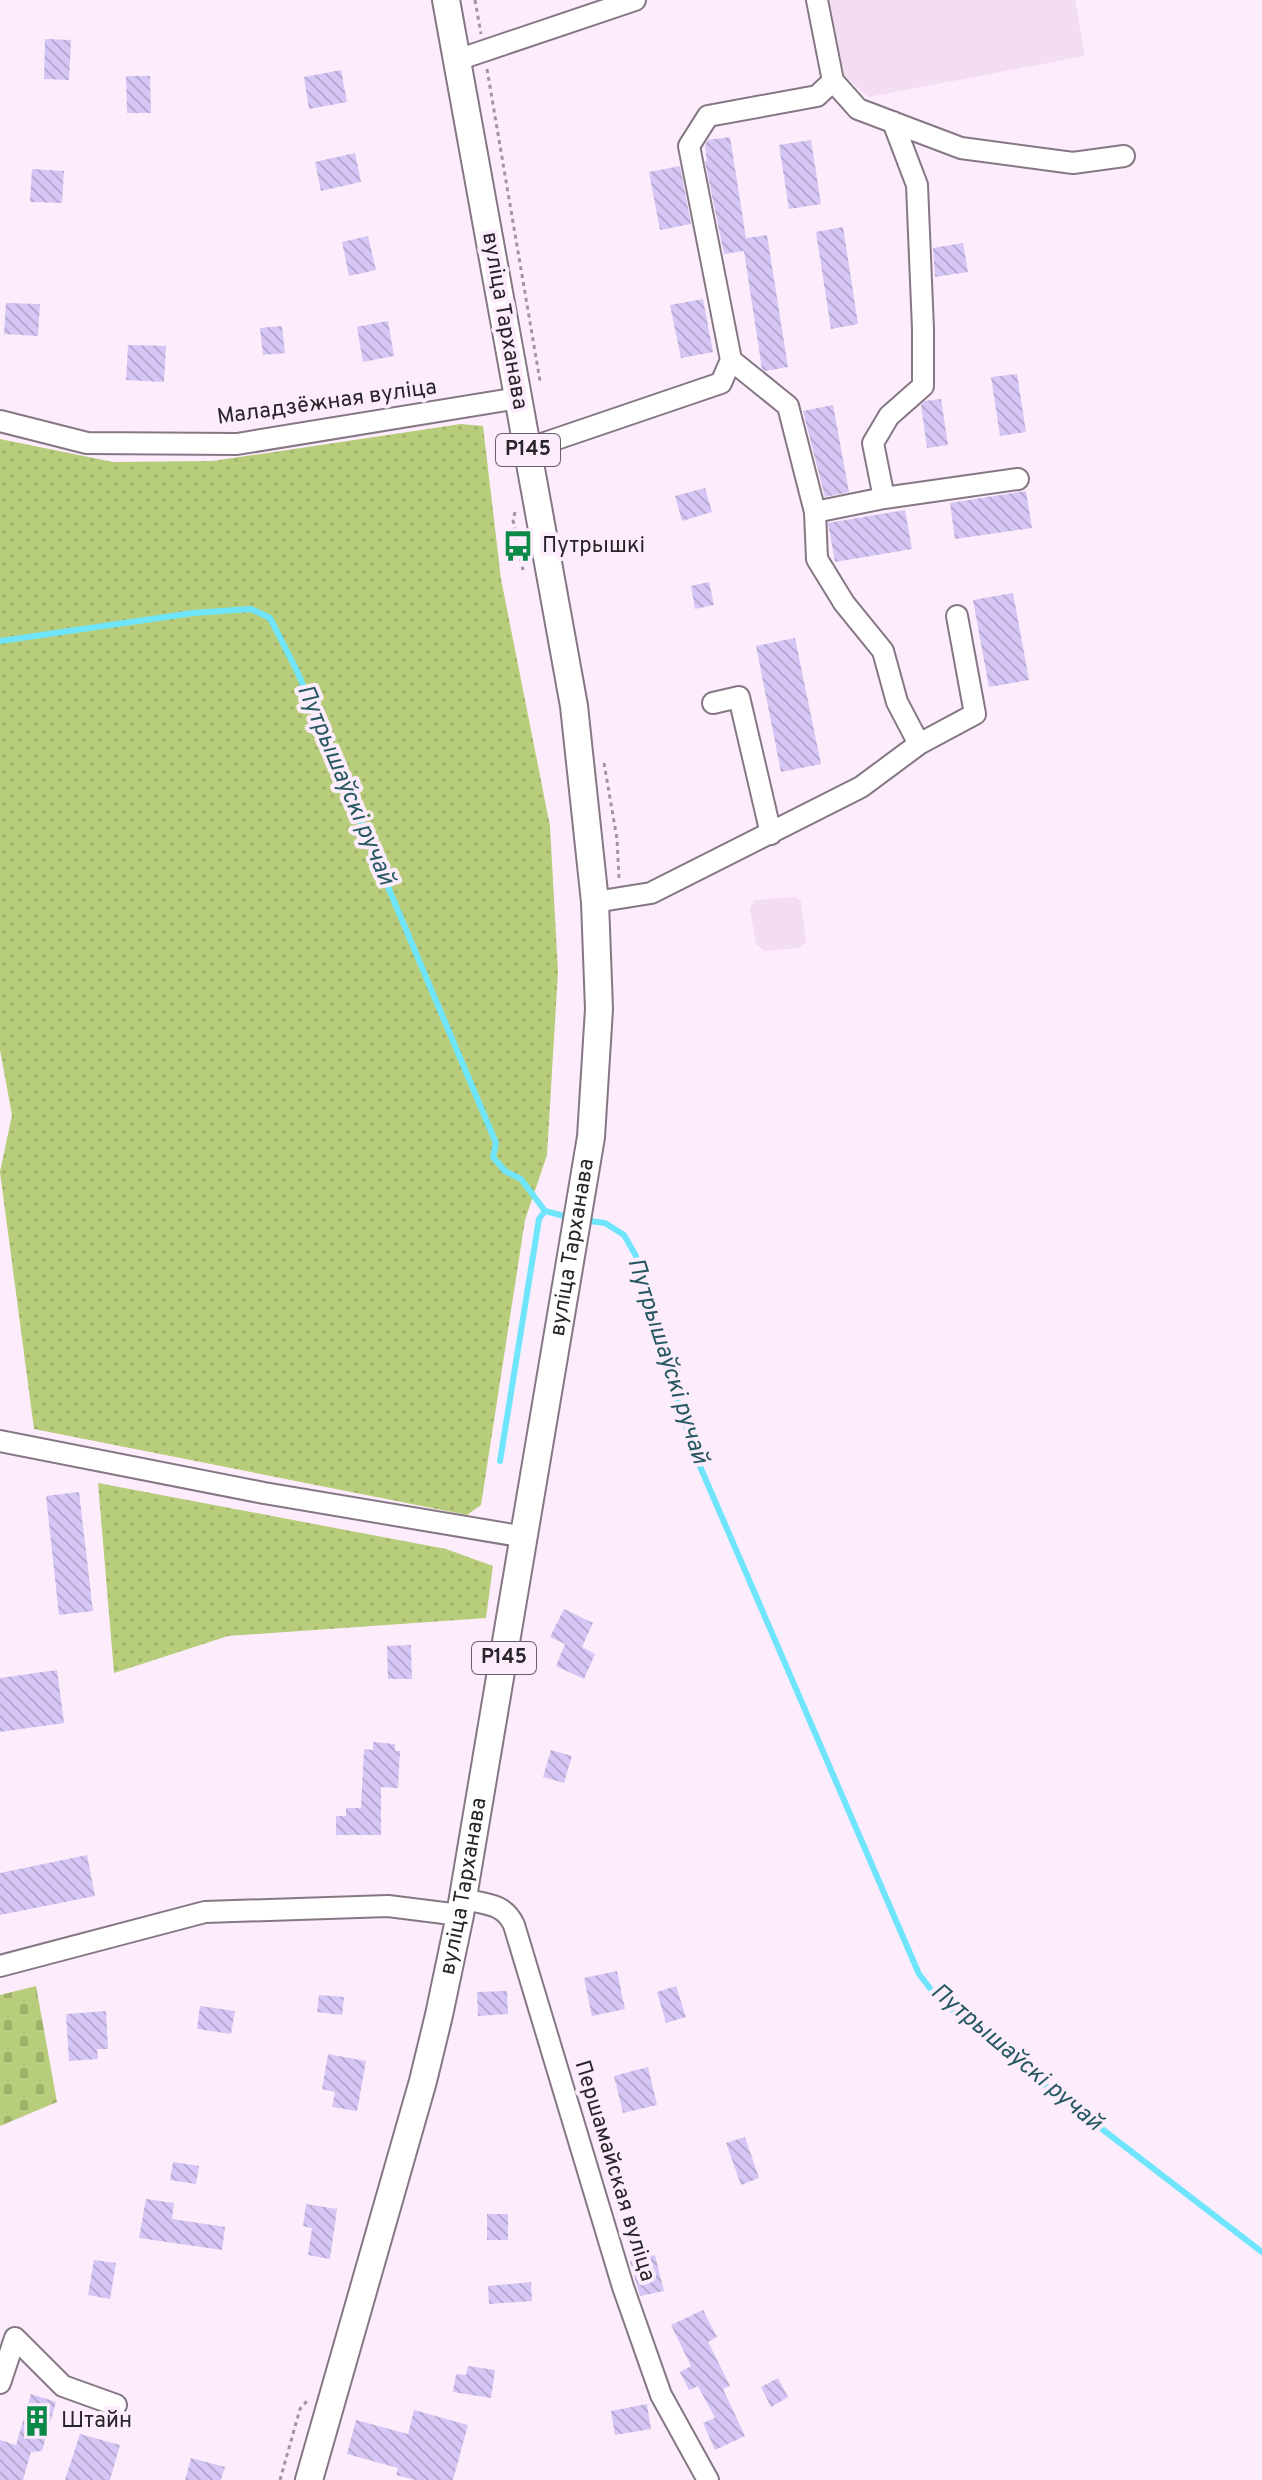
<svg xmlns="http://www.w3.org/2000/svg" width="1262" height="2480" font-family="Overpass,sans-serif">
	<defs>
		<pattern id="grass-dots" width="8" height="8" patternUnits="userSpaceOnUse" patternTransform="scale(2)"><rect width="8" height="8" fill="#b8cd7b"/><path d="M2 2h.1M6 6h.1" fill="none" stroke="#9eb06a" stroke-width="1.8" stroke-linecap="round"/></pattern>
		<pattern id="cemetery-stones" width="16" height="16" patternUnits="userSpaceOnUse" patternTransform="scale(2)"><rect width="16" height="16" fill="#b8cd7b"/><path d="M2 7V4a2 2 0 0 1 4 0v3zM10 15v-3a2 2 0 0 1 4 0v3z" fill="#9eb06a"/></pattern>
		<pattern id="building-back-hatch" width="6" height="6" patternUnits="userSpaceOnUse" patternTransform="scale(2)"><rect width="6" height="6" fill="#d5c6f5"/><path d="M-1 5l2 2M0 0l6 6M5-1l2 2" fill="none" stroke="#b7aad2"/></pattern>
	</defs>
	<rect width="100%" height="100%" fill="#fcecfc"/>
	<!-- built -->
	<path fill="#f3ddf2" d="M830,0H1075L1085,56L868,97L844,75Z
		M796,897L801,902L806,941L799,948L765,951L756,944L750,909L754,900Z"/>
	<!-- grass -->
	<path fill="url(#grass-dots)" d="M461,424L483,426L501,579L550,826L558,972L547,1155L525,1220L481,1505L467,1515L34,1429L0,1172L12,1115L0,1050V439L113,462L213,461Z
		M98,1483L446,1549L493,1566L486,1618L228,1636L114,1673Z"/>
	<!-- cemetery -->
	<path fill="url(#cemetery-stones)" d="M36,1986L57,2102L0,2126V1995Z"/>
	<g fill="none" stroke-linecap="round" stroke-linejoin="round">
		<!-- stream -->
		<path stroke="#6fe5fc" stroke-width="6" d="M0,641L193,613L251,609L270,618L297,671L496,1143L493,1157L505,1171L521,1179L545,1211L572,1218
			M583,1220L605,1223L624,1235L636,1256L656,1337L699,1464L919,1974L936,1996L1011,2059L1262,2252
			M500,1461L539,1219L545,1211"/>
	</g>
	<!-- building -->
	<path fill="url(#building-back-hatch)" d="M45,39L71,40L69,80L44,79Z
		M341,70L347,102L309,109L304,77Z
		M126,76H150L151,113H127Z
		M730,137L746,238L767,235L788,367L765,371L762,369L744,251L724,254L705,161H707L705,145L708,140Z
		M811,140L821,204L789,209L779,145Z
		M355,153L361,182L321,191L315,162Z
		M680,166L691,224L660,230L649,172Z
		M32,169L64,171L62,203L30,202Z
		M843,227L858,324L831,329L816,232Z
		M368,236L376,270L349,276L342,242Z
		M963,243L968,272L935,277L933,248Z
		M703,299L713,352L681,358L670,305Z
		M6,303L40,304L38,336L4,334Z
		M388,321L394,356L363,362L357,327Z
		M282,326L285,353L263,355L260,328Z
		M128,345L166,346L164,382L126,380Z
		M1017,374L1026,432L1000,436L991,377Z
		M941,399L948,445L927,448L921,405L925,401Z
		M833,405L849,492L825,497L803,411Z
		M705,488L712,512L682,521L675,496Z
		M1026,491L1032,528L955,539L950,503Z
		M905,510L912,549L835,562L828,523Z
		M709,582L714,605L695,609L691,586Z
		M1013,593L1029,680L989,687L973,600Z
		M795,638L821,764L781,772L756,646Z
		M79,1492L93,1611L59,1615L46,1496Z
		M564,1609L593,1623L582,1647L595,1654L584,1679L556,1666L565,1644L550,1637Z
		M411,1645L412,1679H388L387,1646Z
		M57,1670L64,1723L0,1732V1678Z
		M373,1742L395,1744V1751H400L398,1788L381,1787V1835H336V1816H346V1808H361L364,1749L373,1750Z
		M551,1750L572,1756L564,1783L543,1777Z
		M87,1855L95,1896L0,1915V1873Z
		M617,1971L625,2009L592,2016L584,1978Z
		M676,1986L686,2017L666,2023L657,1992Z
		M507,1991L508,2014L478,2016L477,1992Z
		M319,1995L344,1997L342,2015L317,2012Z
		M200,2006L235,2011L231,2034L197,2029Z
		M106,2011L108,2049H97L98,2059L69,2061L66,2014Z
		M328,2054L366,2061L357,2111L332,2107L335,2092L322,2089Z
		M648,2067L657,2105L623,2113L614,2076Z
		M745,2137L759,2178L741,2185L726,2143Z
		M173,2162L199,2166L196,2184L170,2180Z
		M146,2199L174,2203L172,2219L225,2227L222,2250L139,2238Z
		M306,2204L337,2209L330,2259L308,2255L312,2228L303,2226Z
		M487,2214H508V2240H487Z
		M655,2255L664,2291L640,2296L630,2261Z
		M94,2260L116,2263L110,2299L88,2295Z
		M531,2282L532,2301L489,2304L488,2286Z
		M703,2310L717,2337L708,2342L730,2386L723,2389L745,2436L715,2450L703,2423L715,2418L698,2386L689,2390L680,2372L691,2366L671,2325Z
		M468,2366L495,2370L491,2398L453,2392L456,2374L466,2375Z
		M778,2378L788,2397L771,2407L761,2387Z
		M31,2394L56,2402L42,2451L31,2452L23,2480H0V2440L16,2445Z
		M647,2404L651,2429L615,2435L611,2411Z
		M414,2410L468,2425L453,2480H415L396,2475L398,2468L347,2454L356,2420L408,2434Z
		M80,2434L120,2445L110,2480H65Z
		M191,2458L225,2467L221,2480H185Z"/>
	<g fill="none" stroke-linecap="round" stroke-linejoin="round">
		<defs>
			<path id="minor" d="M457,60L635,0
				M833,81L858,109L961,148L1073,163L1124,156
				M731,360L788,406L815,512
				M0,421L87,443L237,444L518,398
				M527,449L721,383L731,360L689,146L708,116L817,96L833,81L817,0
				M884,498L873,443L889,416L923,386V329L917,185L893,122
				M713,703L739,697L771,834
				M919,744L975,714L957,616
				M595,902L651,893L861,787L919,744L897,702L883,651L844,603L817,559L815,512L884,498L1018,479
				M0,1441L264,1493L525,1537
				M462,1899C485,1904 504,1903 514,1925L623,2287L661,2395L708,2480
				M0,1966L205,1912L388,1906L460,1915
				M0,2383L15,2338L63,2386L116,2405"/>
			<g id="major">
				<path id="s1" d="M309,2480L423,2081L439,2015L460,1915L591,1137L599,1009L595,902L574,706L446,0"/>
			</g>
		</defs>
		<!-- minor casing -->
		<use href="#minor" stroke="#857784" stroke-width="24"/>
		<!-- major casing -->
		<use href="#major" stroke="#857784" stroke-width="30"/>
		<!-- path -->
		<path stroke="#a095a0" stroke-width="3" stroke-dasharray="4 4" stroke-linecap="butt" d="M475,0L481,34
			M487,69L540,381
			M515,512L513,520L523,570
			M604,763L617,839L619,878
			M280,2480L300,2409L307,2401"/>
		<!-- minor -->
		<use href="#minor" stroke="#fff" stroke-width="20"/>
		<!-- major -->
		<use href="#major" stroke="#fff" stroke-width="26"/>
	</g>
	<!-- icons -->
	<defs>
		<symbol id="bus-bare" viewBox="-9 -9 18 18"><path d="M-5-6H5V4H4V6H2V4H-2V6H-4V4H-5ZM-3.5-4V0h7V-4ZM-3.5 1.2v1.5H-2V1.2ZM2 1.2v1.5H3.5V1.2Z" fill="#0a8a46" stroke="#fcecfc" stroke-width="2.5" paint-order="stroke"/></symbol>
		<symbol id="building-bare" viewBox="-9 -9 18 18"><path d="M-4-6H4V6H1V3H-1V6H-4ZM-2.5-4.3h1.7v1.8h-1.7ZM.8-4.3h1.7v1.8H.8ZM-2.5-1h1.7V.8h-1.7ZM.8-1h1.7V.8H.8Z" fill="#0a8a46" stroke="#fcecfc" stroke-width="2.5" paint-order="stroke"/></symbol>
	</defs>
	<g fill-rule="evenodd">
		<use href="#bus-bare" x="496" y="524" width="44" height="44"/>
		<use href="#building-bare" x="15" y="2399" width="44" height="44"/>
	</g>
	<g text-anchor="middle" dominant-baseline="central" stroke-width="8" stroke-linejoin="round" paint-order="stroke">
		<!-- shield labels -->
		<g fill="#fcecfc" stroke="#686068" stroke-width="2">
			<rect x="496" y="434" width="64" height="32" rx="6"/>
			<rect x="472" y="1642" width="64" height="32" rx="6"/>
		</g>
		<g font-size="20" font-weight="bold" fill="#292429">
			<text x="528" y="450">Р145</text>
			<text x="504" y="1658">Р145</text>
		</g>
		<!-- street labels -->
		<g font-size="22" fill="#292429" stroke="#fcecfc">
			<text transform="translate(504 321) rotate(80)">вуліца Тарханава</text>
			<text transform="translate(327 403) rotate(-8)">Маладзёжная вуліца</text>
			<text stroke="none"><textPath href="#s1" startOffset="1262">вуліца Тарханава</textPath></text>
			<text stroke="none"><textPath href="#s1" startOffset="614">вуліца Тарханава</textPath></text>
			<text transform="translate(614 2171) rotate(73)">Першамайская вуліца</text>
		</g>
		<!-- poi labels -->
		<g font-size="22" fill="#292429" stroke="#fcecfc" text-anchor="start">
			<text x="542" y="546">Путрышкі</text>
			<text x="61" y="2421">Штайн</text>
		</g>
		<!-- water labels -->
		<g font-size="24" font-style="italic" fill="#255861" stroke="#fcecfc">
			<text transform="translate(345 785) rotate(67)">Путрышаўскі ручай</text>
			<text transform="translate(667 1361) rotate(72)">Путрышаўскі ручай</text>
			<text transform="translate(1016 2058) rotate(40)">Путрышаўскі ручай</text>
		</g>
	</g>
</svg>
